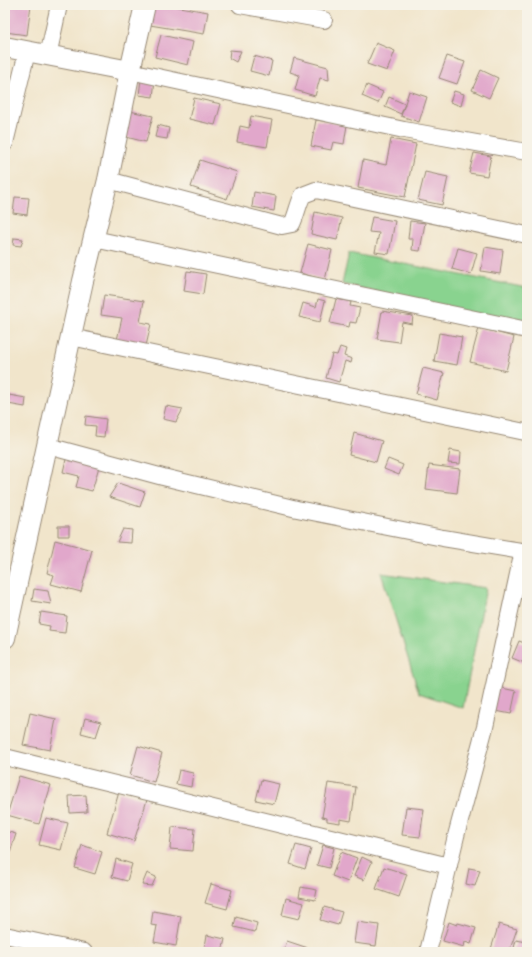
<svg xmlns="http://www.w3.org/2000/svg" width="532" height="957" font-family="'Sorts Mill Goudy',serif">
	<rect width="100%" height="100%" fill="#f7f3e8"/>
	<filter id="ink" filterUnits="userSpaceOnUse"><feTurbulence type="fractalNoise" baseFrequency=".025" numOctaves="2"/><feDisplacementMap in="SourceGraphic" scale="8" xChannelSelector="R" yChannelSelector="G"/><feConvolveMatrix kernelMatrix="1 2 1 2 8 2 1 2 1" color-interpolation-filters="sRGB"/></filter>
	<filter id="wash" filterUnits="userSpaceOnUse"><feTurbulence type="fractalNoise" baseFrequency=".012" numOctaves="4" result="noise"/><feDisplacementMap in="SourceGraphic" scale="16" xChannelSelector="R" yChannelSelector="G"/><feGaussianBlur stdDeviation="0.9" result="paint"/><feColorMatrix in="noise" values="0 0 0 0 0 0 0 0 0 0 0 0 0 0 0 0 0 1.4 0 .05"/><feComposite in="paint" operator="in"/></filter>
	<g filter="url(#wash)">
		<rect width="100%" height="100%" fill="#f1e5cb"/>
		<!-- green -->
		<path fill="#89d38f" stroke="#627e56" d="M349,253L527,288V326L342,284Z
			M381,573L486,588L463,708L419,693Z"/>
		<g id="blocks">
			<!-- building -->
			<path fill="#e1a7cb" d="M5,5H31L27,35L5,32Z
				M148,5H168L208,12L204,34L144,24Z
				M161,35L193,42L188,65L155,57Z
				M376,43L395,51L387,71L367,64Z
				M230,50L241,51L236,62L229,58Z
				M254,56L272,61L269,76L250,71Z
				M447,56L465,62L457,84L439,78Z
				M294,58L328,67L329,80L320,78L315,96L295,90L299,75L290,72Z
				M481,70L498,78L489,98L472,90Z
				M141,79L155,80L153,97L139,95Z
				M367,85L383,92L378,103L362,96Z
				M409,91L427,97L419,122L401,116Z
				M454,91L464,94L461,106L450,102Z
				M389,97L405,104L401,114L385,107Z
				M194,98L221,104L215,125L189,119Z
				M125,110L153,116L146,142L118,135Z
				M251,116L272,120L267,147L237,142L240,126L249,128Z
				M316,120L347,125L344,144L333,142L331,150L311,146Z
				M158,125L169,128L167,139L155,137Z
				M391,139L416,144L405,197L358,188L363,160L386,165Z
				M474,153L491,156L487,176L469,173Z
				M200,160L237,172L227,199L191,187Z
				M425,172L448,177L442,205L418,200Z
				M254,192L276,196L274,211L252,207Z
				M15,197L29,198L27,215L13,213Z
				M315,212L342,218L337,240L311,234Z
				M372,217L395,221L389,254L375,252L379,233L369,232Z
				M410,221L425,223L420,251L412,250L413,239H408Z
				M14,238L23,239L21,246L13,245Z
				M308,244L332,250L325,280L300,273Z
				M485,247L503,250L500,274L481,271Z
				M458,248L477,253L471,274L452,269Z
				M187,271L206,274L203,294L184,291Z
				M104,295L144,301L140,322L151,324L146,346L117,340L122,318L101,315Z
				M318,299L325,301L320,322L299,317L303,303L316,307Z
				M336,299L351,302L350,306L360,308L356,323L350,322L349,327L330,323Z
				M382,311L413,316L412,324L402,322L399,342L377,339Z
				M479,328L514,337L506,371L470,362Z
				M439,333L462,337L457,365L434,361Z
				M340,347L346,349L344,356L352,359L351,363L345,361L339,382L326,378L332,354L337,355Z
				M423,368L444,373L437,400L416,394Z
				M9,395L26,398L25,407L8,404Z
				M166,406L183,409L176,422L163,419Z
				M86,416L106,419L104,437L95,436L96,426L85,425Z
				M354,433L382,441L376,462L349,455Z
				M450,450L461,452L460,464L448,463Z
				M67,455L100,463L92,491L76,487L79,476L63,472Z
				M388,459L403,465L399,475L384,469Z
				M429,465L460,469L457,493L426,489Z
				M118,483L145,492L140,507L109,497Z
				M58,526H69V536H58Z
				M123,529L132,530L131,543L117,542Z
				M55,540L92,550L81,592L51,584L54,575L47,573Z
				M34,589L48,591L51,604L32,601Z
				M41,612L67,616L65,633L49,631L50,626L39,624Z
				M519,641L527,644V664L512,658Z
				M497,687L516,691L511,714L491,710Z
				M30,713L56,719L50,750L23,745Z
				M85,718L101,722L96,737L81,733Z
				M138,746L162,753L154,782L130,775Z
				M179,770L193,773L191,787L176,784Z
				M19,776L51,785L39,824L7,815Z
				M261,780L279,784L274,804L256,800Z
				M328,783L356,787L351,821L340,819V823L327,821V818L322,817Z
				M119,792L147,800L134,841L107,833Z
				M86,795L87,812L70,813L69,796Z
				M406,807L424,809L420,837L402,835Z
				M46,818L68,823L61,850L39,845Z
				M172,827L195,829L193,851L170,849Z
				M5,831L16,834L9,856L5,855Z
				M82,845L102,852L95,874L75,868Z
				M296,845L311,849L305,869L290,864Z
				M323,845L334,848L329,868L317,865Z
				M341,852L357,858L348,882L332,876Z
				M362,857L372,862L364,880L354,876Z
				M116,859L132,864L127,881L112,877Z
				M384,867L407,874L399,897L376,889Z
				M469,868L480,870L475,886L466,884Z
				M147,873L156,877L152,886L142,885Z
				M211,884L232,890L227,909L205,903Z
				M301,887L317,890L315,900L299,897Z
				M286,898L304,903L299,919L282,915Z
				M324,907L342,912L338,925L320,920Z
				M153,911L181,916L176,946L154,942L157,926L151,925Z
				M236,917L257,923L255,932L234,927Z
				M357,922L379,925L376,946L354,943Z
				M449,922L457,925L458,923L476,928L471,944L465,942L464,947L443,941Z
				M499,924L517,929L509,952H490Z
				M207,935L225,939L222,952H204Z
				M516,940L527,942V952H513Z
				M287,941L311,949L310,952H283Z"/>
		</g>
	</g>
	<g filter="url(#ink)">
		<use href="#blocks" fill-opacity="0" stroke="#968874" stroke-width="1"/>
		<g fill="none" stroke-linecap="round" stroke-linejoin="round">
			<defs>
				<path id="minor" d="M240,5L324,20
					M48,56L59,5
					M130,71L404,130L527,152
					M5,143L27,52
					M108,180L282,226L292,224C297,214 298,204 303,195L316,190L527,235
					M94,239L527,330
					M71,337L525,432
					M48,446L163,477L297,509L443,538L527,552
					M5,757L449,866
					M5,935L84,952
					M428,952L456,836L485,727L523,551"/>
				<path id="tertiary" d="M5,47L130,71
					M5,638L83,281L108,180L130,71L145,5"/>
			</defs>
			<!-- minor casing -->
			<use href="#minor" stroke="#968874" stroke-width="18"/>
			<!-- tertiary casing -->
			<use href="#tertiary" stroke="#968874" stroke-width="22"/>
			<!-- minor -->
			<use href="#minor" stroke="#fff" stroke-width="16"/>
			<!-- tertiary -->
			<use href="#tertiary" stroke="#fff" stroke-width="20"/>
		</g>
	</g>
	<!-- margin -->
	<rect width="532" height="957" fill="none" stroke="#f7f3e8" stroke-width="20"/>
</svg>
